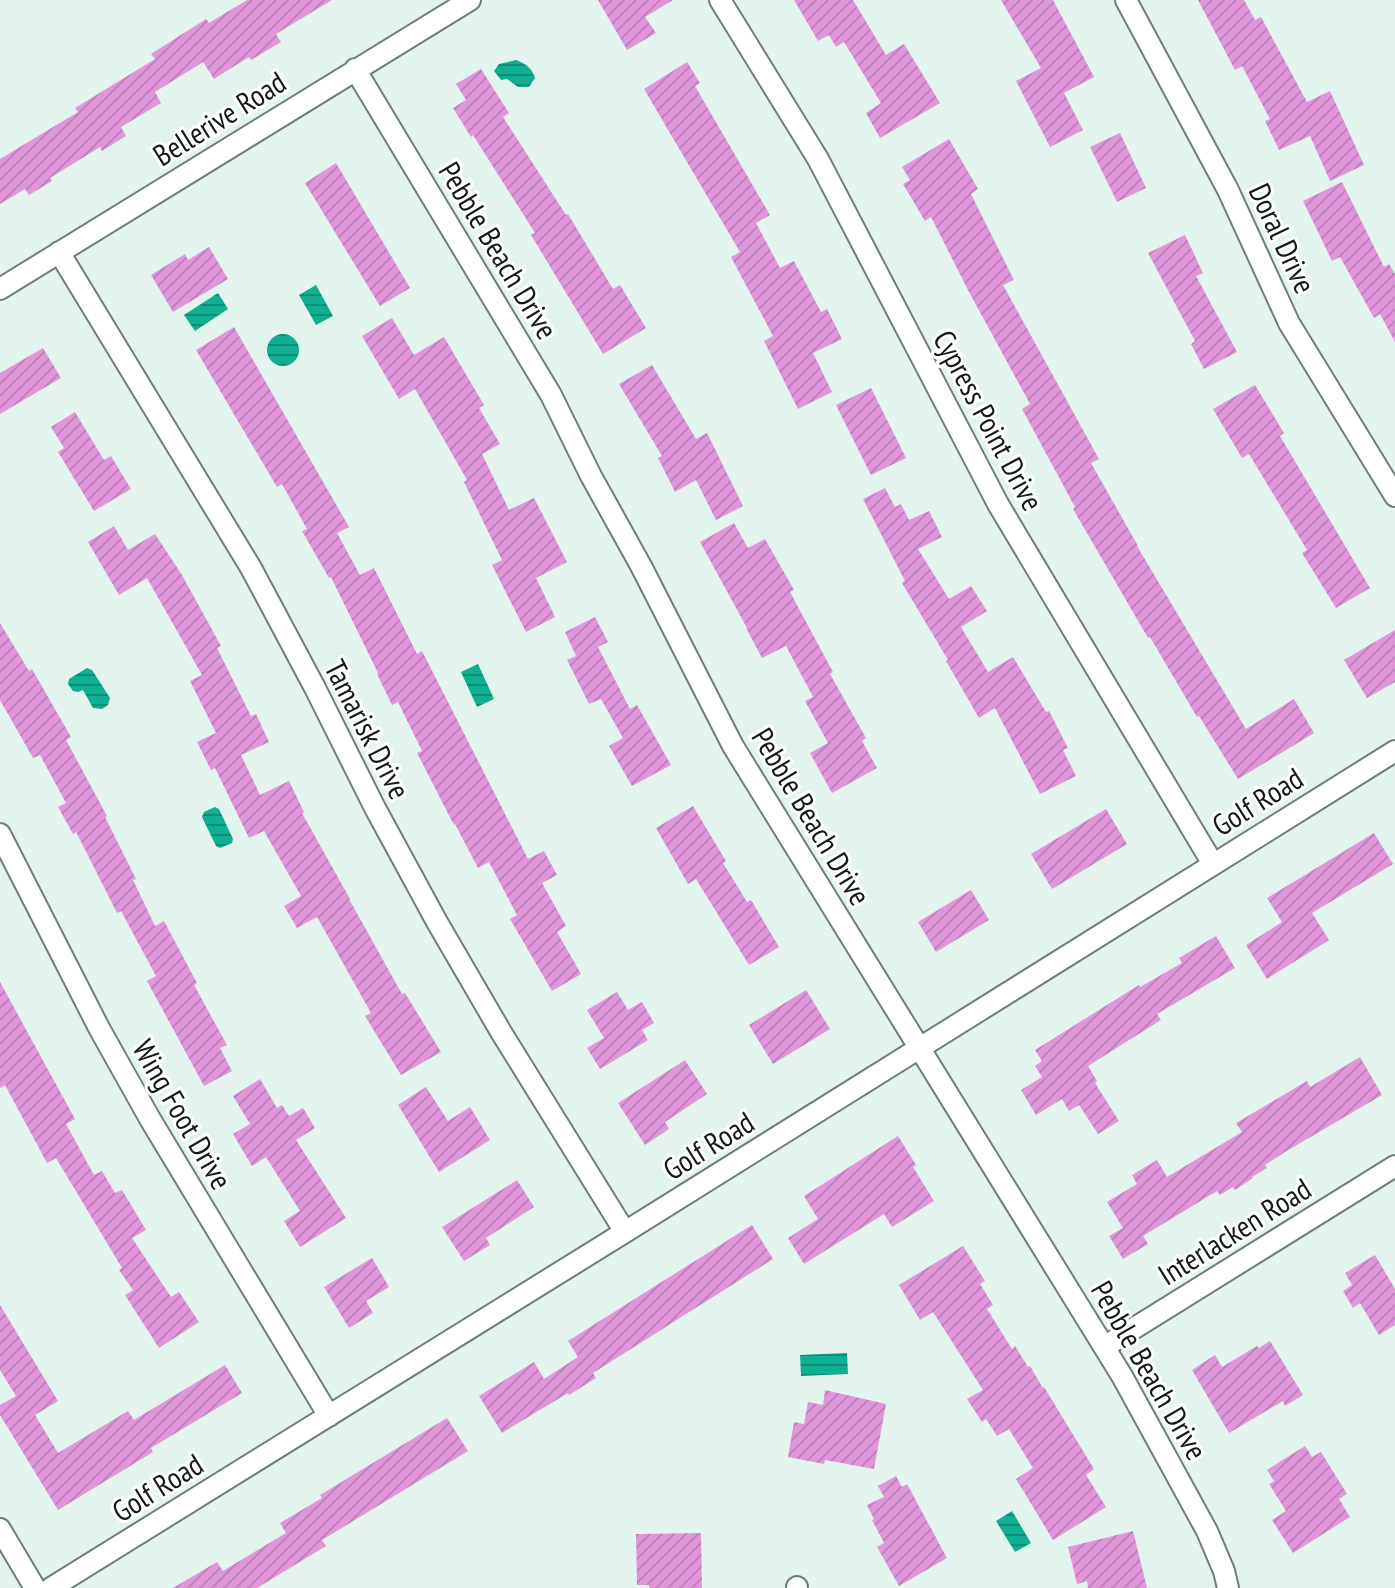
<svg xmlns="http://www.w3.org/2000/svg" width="1395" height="1588" font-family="'PT Sans Narrow',sans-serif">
	<defs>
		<pattern id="water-rules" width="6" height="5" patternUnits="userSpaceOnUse" patternTransform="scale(2)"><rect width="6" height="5" fill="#0fb092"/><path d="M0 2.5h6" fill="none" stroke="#0d8e76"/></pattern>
		<pattern id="building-hatch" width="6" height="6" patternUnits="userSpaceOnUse" patternTransform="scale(2)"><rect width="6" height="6" fill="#e196db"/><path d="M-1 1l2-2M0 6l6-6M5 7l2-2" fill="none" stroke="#c081bb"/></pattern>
	</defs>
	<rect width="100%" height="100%" fill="#e3f4ee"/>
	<!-- water -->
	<path fill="url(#water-rules)" d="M516,60C526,64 532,68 535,78L529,87H518L507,79L501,80L494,71L499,64Z
		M316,285L333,316L316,325L299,295Z
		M218,293L228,309L195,331L184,315Z
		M267 350a16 16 0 1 1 32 0a16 16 0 1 1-32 0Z
		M478,664L494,699L477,707L461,672Z
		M87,668L92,670L110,698L108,705L102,709L93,708L83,690L78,692L73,691L68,684L69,679Z
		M215,807L219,809L233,839L232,843L220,848L216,846L202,817L204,812Z
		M847,1353L848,1374L801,1376L800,1355Z
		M1012,1511L1031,1543L1015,1552L996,1521Z"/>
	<!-- building -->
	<path fill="url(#building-hatch)" d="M247,0H332L276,34L281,42L251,60L249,57L214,79L203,62L155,92L161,103L121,127L126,136L102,151L100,147L50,178L52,181L29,195L25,189L0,204V159L78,112L75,108L155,59L151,54L206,19L209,23Z
		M598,0H673L645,17L656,33L627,50Z
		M794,0H853L886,55L904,44L940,103L880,138L866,113L881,103L844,42L836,47L829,35L818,41Z
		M1001,0H1053L1094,77L1064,93L1083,130L1050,147L1016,81L1041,68Z
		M1198,0H1244L1255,20L1261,17L1307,102L1330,91L1364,165L1330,181L1310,136L1279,150L1265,121L1270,119L1242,66L1235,70Z
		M687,62L700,83L695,86L770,215L756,223L780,268L794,261L821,312L827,309L842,339L813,353L832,392L798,409L764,341L773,336L731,257L740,252L644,89Z
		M481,69L509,113L503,117L566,215L568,214L613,289L620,285L646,328L603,354L531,235L535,233L473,135L471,137L453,108L466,100L456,84Z
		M1120,133L1146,188L1117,202L1090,147Z
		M949,139L978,189L971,194L1014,280L1003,285L1099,459L1091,463L1138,546H1137L1246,729L1294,699L1314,733L1238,779L1199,716L1197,717L1150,637L1148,638L1073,509L1075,507L1022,409L1030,404L969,292L931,217L925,221L903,184L910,180L902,167Z
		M336,163L410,288L380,306L305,183Z
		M1342,182L1384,267L1389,264L1395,274V342L1380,314L1374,318L1340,257L1332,261L1303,201Z
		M1185,235L1203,273L1196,276L1237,352L1204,369L1191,344L1195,341L1148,253Z
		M209,247L228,279L173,312L151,275L185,254L188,260Z
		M392,318L414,355L444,337L484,405L479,408L500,444L482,454L509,510L534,498L567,562L536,578L555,617L526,632L492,565L502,560L464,482L467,480L415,389L399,399L362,336Z
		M234,327L349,527L337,533L360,575L374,568L417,654L422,651L528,859L544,851L557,875L542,883L566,926L557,932L581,974L552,991L510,919L517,915L489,862L478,868L455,824L454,825L417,753L422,751L398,702L392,705L377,674L378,673L331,577L329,578L302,531L307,529L282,484L277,487L196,350Z
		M43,348L61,378L0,414V373Z
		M652,365L696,439L707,433L743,506L716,520L696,480L675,492L658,458L662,456L619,384Z
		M1255,385L1284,433L1280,436L1370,588L1336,608L1302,553L1307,550L1249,454L1242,458L1213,409Z
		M871,388L906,458L871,475L836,405Z
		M75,412L104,460L111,456L131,489L94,511L58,452L64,448L51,427Z
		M885,488L895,507L901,504L909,520L929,511L942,537L918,549L949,599L971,586L987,611L961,627L988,672L1013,657L1046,712L1049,711L1068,748L1063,750L1076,776L1040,794L995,708L979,718L946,661L948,660L902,583L905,581L863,499Z
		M734,523L748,548L765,539L794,590L790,592L833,672L830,674L866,738L862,741L877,768L832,793L810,753L828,743L805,701L813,697L786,646L762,658L746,628H747L700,542Z
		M114,526L128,550L155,534L182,575L221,646L217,648L251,716L256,714L269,742L241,755L260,795L289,781L304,812L302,813L350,899H349L402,994L405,993L441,1052L401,1075L365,1016L371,1013L317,917L297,928L284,906L301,896L264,831L249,838L215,768L211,770L197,742L216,733L190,681L202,675L147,578L119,595L88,542Z
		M595,617L608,642L598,647L630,709L637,705L671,765L632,786L609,746L623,738L601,699L589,704L567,660L576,656L565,632Z
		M0,623L29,671L32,669L71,737L66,740L107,816L105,817L136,879L133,880L155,926L164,921L197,983L194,985L227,1045L220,1048L232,1071L204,1086L147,981L156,976L121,911L117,913L76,832L73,834L58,807L66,803L40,755L33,758L0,700Z
		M1395,630V682L1367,698L1344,660Z
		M693,806L726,861L723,863L747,902L751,900L779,947L749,965L696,879L688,884L656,828Z
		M1106,809L1127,844L1052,889L1031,854Z
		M1374,833L1393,864L1312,913L1329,940L1267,979L1246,945L1282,922L1267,898Z
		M971,890L989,920L936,952L918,922Z
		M1216,936L1235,968L1157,1014L1161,1020L1088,1066L1097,1081L1095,1083L1119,1121L1098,1134L1079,1105L1069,1111L1062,1099L1036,1115L1021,1090L1042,1077L1035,1066L1042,1061L1035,1050L1139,985L1140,987L1182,963L1179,958Z
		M0,982L75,1119L66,1124L94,1175L102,1171L115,1193L122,1190L146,1230L132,1238L171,1297L179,1292L199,1322L159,1348L125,1295L133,1290L119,1270L122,1268L56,1158L47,1163L5,1085L0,1088Z
		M806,990L830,1029L773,1064L749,1025Z
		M617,992L628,1010L642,1002L654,1023L642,1030L648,1040L600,1069L587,1048L604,1038L587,1010Z
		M1360,1057L1382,1095L1285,1152L1265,1165L1267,1168L1252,1177L1253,1178L1235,1190L1233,1187L1220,1195L1217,1191L1143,1236L1148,1244L1123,1259L1109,1236L1123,1228L1107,1202L1137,1184L1132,1175L1157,1160L1167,1177L1242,1132L1236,1123L1307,1081L1310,1087Z
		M685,1060L707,1094L665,1122L669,1129L645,1145L618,1103Z
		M260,1079L277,1108L282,1105L289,1116L303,1108L315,1128L296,1140L346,1218L300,1247L284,1221L300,1211L266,1157L252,1166L233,1134L250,1124L233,1096Z
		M426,1087L448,1121L470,1107L490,1140L439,1172L398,1105Z
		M898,1136L916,1165L913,1167L934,1201L892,1227L884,1214L804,1264L788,1238L818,1219L804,1196Z
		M517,1180L534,1207L486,1238L490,1245L464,1261L442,1227Z
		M752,1225L773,1259L593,1373L596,1378L569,1395L568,1393L502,1433L479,1396L534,1362L544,1379L578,1357L568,1341Z
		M963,1246L985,1281L980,1284L993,1305L987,1309L1012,1349L1015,1346L1028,1367L1030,1366L1043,1388L1044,1387L1094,1469L1086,1475L1106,1507L1053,1540L1016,1479L1033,1468L1009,1429L997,1436L986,1419L982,1422L967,1399L983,1390L933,1312L920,1320L899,1285Z
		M1375,1255L1395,1289V1325L1379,1335L1360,1303L1353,1308L1343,1291L1352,1285L1345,1273Z
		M372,1258L389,1287L366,1301L373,1313L349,1328L324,1287Z
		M0,1305L58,1401L35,1415L58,1453L128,1411L134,1420L225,1365L242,1393L151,1448L153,1452L58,1510L0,1415V1405L16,1396L0,1370Z
		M1270,1341L1303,1395L1285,1406L1283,1401L1229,1433L1192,1370L1215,1355L1222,1367L1257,1346L1259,1348Z
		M825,1390L886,1404L874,1469L825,1460L824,1464L788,1457L794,1422L804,1424L808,1402L823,1405Z
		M447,1418L468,1451L322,1540L326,1546L257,1588H173L217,1562L223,1571L286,1533L280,1523L322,1498L320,1495Z
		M1305,1446L1312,1457L1321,1452L1347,1494L1339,1499L1350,1517L1293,1553L1272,1520L1286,1511L1269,1484L1274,1481L1267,1470Z
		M896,1476L902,1487L907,1484L947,1558L899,1586L877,1547L884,1543L872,1520L874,1519L867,1505L884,1497L878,1486Z
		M1133,1531L1147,1588H1088L1087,1581L1077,1584L1068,1547Z
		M701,1533L702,1588H649V1585H637L636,1534Z"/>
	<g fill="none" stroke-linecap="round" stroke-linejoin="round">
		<defs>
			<path id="minor" d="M720,0L818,159L998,504L1213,864
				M1126,0L1228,190L1289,323L1395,496
				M355,69L551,395L591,476L641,566L733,746L1122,1376L1207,1531L1224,1571L1228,1588
				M59,252L251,568L315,688L375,808L437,922L501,1032L625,1232
				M0,289L470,0
				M0,834L99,1028L150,1119L329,1416
				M1104,1347L1395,1166
				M0,1529L35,1588
				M797,1587V1588
				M51,1588L625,1232L1395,751"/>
		</defs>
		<!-- minor casing -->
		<use href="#minor" stroke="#707e7a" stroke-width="24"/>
		<!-- minor -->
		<use href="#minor" stroke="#fff" stroke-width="20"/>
	</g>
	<g text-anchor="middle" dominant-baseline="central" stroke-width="6" stroke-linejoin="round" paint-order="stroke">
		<!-- street labels -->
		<g font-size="30" fill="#131917" stroke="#fff">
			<text transform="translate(219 118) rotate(-32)">Bellerive Road</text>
			<text transform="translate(1283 238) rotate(65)">Doral Drive</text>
			<text transform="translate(499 250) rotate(59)">Pebble Beach Drive</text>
			<text transform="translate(989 420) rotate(62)">Cypress Point Drive</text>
			<text transform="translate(368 729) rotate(63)">Tamarisk Drive</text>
			<text transform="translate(1257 801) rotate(-32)">Golf Road</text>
			<text transform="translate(812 816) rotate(59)">Pebble Beach Drive</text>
			<text transform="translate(183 1114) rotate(60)">Wing Foot Drive</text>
			<text transform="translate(708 1145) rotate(-32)">Golf Road</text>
			<text transform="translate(1234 1231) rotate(-32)">Interlacken Road</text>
			<text transform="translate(1150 1370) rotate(60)">Pebble Beach Drive</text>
			<text transform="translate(157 1487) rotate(-32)">Golf Road</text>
		</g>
	</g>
</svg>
